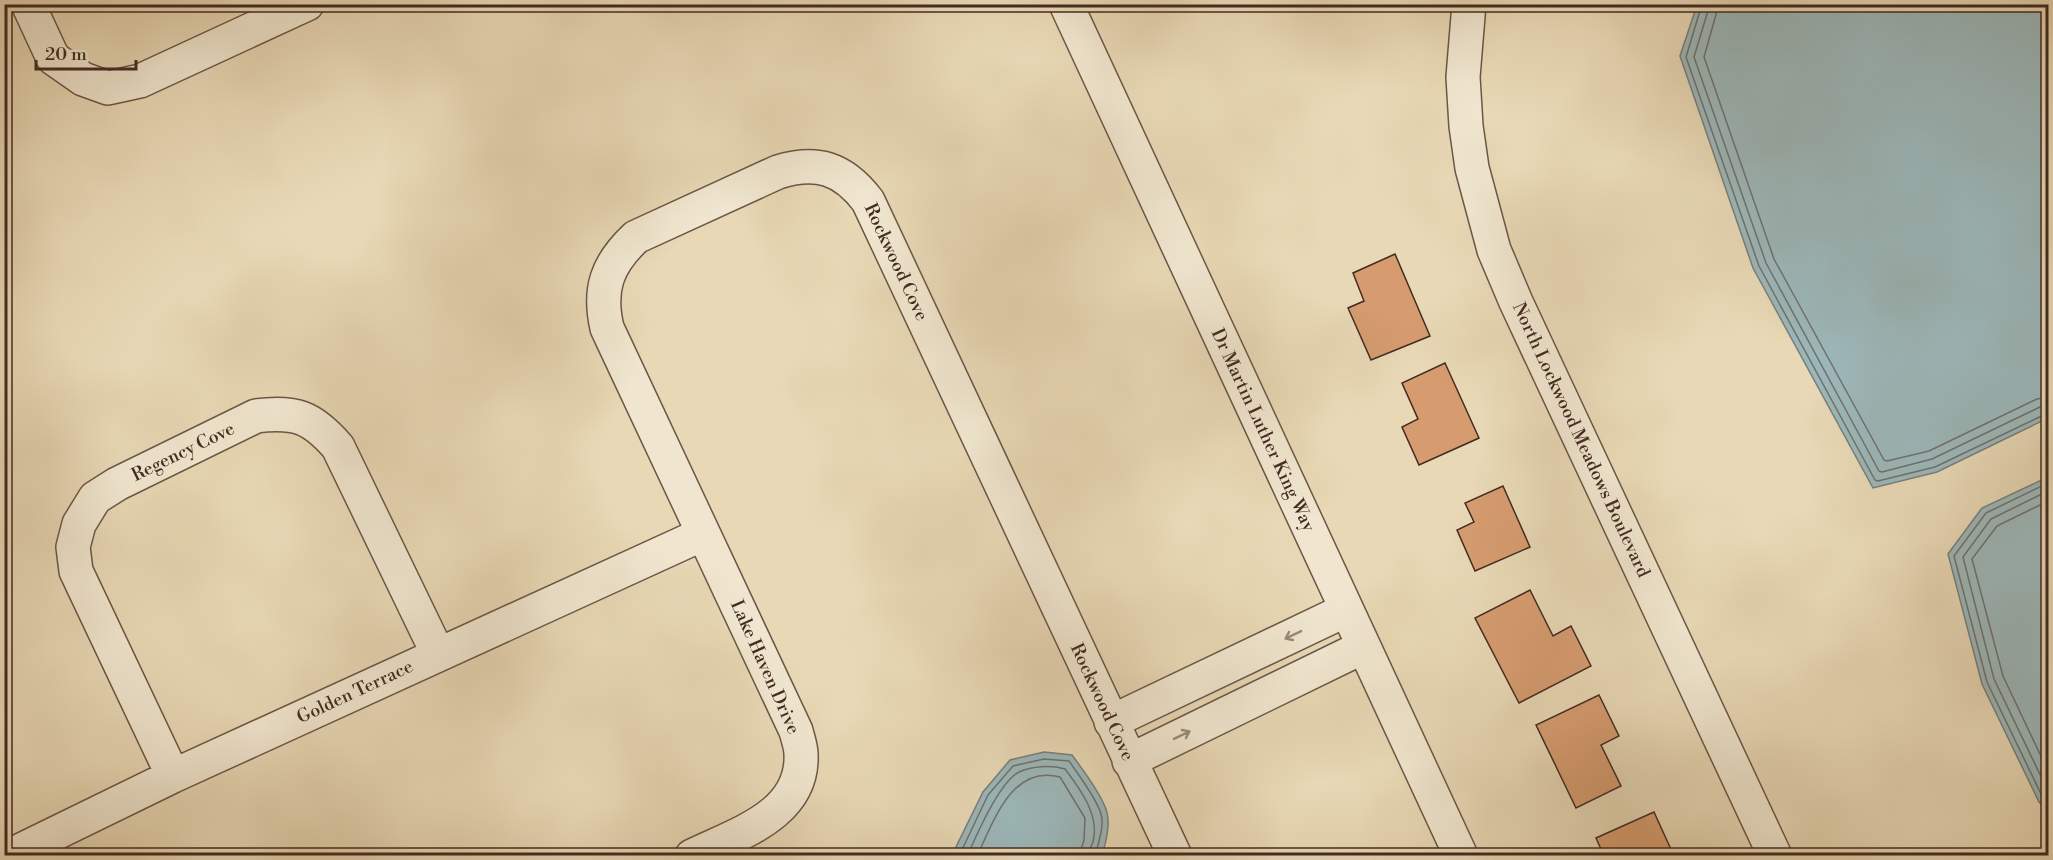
<svg xmlns="http://www.w3.org/2000/svg" width="2053" height="860" font-family="'Libre Bodoni',serif">
	<rect width="100%" height="100%" fill="#e8d8b5"/>
	<filter id="stains"><feTurbulence type="fractalNoise" baseFrequency=".00333" numOctaves="4"/><feColorMatrix values="0 0 0 0 .2 0 0 0 0 .09 0 0 0 0 .02 0 0 0 .5 -.17"/></filter>
	<radialGradient id="worn" r=".72"><stop offset=".6" stop-color="#630" stop-opacity="0"/><stop offset="1" stop-color="#630" stop-opacity=".3"/></radialGradient>
	<!-- water -->
	<path fill="#9cb7b9" stroke="#787f7d" stroke-width="1.5" d="M1697,5H2048V418L1937,472L1873,488L1753,268L1680,56Z
		M2048,477V811L2039,802L1982,684L1948,554L1982,508Z
		M1044,752L1072,755C1081,767 1104,799 1107,813C1110,824 1106,846 1101,855H952L983,792L1010,760Z"/>
	<g fill="none" stroke-linecap="round" stroke-linejoin="round">
		<!-- shore -->
		<path stroke="#6f716e" stroke-width="1.5" d="M1702,4L1686,57L1759,266L1875,480L1878,481L1935,467L2048,413
			M1710,4L1694,57L1766,263L1879,471L1882,472L1932,459L2040,407L2048,406
			M1719,4L1704,57L1774,259L1884,460L1887,461L1929,451L2037,399L2048,397
			M2048,483L1986,513L1954,556L1987,682L2043,798L2048,803
			M2048,491L1991,519L1963,557L1994,679L2048,791
			M2048,501L1997,526L1972,559L2003,676L2048,771
			M959,856L988,795L1013,766L1044,759L1069,761C1078,774 1097,799 1101,814C1105,828 1097,843 1096,856
			M967,856C977,835 999,782 1019,772C1032,766 1051,765 1065,769C1080,789 1100,815 1093,842C1091,847 1089,850 1088,856
			M977,856C994,821 1012,764 1060,777L1085,818L1084,840L1079,856"/>
	</g>
	<!-- building -->
	<path fill="#d69c70" stroke="#422b22" stroke-width="1.5" d="M1395,254L1430,336L1371,360L1348,308L1364,301L1353,273Z
		M1445,363L1479,438L1419,465L1402,427L1418,419L1402,383Z
		M1503,486L1530,547L1475,571L1457,530L1474,522L1465,503Z
		M1530,590L1553,636L1571,626L1591,666L1519,703L1475,618Z
		M1599,695L1619,736L1601,745L1621,786L1576,808L1536,725Z
		M1654,812L1674,856H1604L1596,838Z"/>
	<g fill="none" stroke-linecap="round" stroke-linejoin="round">
		<defs>
			<path id="minor" d="M28,4L53,58L83,79L108,88L140,81L307,4
				M1469,4L1463,77L1466,126L1472,168L1494,250L1516,302L1775,856
				M1111,722L1346,610
				M1129,761L1363,647
				M173,776L76,571L73,547L79,524L95,498L117,484L256,416C296,411 312,417 338,447L438,654
				M9,856L173,776L703,534
				M692,856C737,834 804,815 801,754C801,747 798,739 796,731L607,328C598,289 607,264 636,237L778,172C817,160 843,168 868,201L1175,856"/>
			<path id="tertiary" d="M1066,4L1461,856"/>
		</defs>
		<!-- minor casing -->
		<use href="#minor" stroke="#6c5647" stroke-width="36"/>
		<!-- tertiary casing -->
		<use href="#tertiary" stroke="#6c5647" stroke-width="36"/>
		<!-- minor -->
		<use href="#minor" stroke="#f0e6cf" stroke-width="33"/>
		<!-- tertiary -->
		<use href="#tertiary" stroke="#f0e6cf" stroke-width="33"/>
	</g>
	<!-- one-way arrows -->
	<defs><path id="oneway-shaft" d="M-6 0H5M1.5-3L5.5 0L1.5 3" fill="none" stroke-width="1.6" stroke-linecap="round" stroke-linejoin="round" transform="scale(1.5)"/></defs>
	<g stroke="#998878">
		<use href="#oneway-shaft" transform="translate(1293 635) rotate(154)"/>
		<use href="#oneway-shaft" transform="translate(1182 735) rotate(-26)"/>
	</g>
	<g text-anchor="middle" dominant-baseline="central" stroke-width="6" stroke-linejoin="round" paint-order="stroke">
		<!-- street labels -->
		<g font-size="18" fill="#422b22" stroke="#f0e6cf">
			<text transform="translate(896 262) rotate(65)">Rockwood Cove</text>
			<text transform="translate(1263 430) rotate(65)">Dr Martin Luther King Way</text>
			<text transform="translate(1581 440) rotate(65)">North Lockwood Meadows Boulevard</text>
			<text transform="translate(183 452) rotate(-26)">Regency Cove</text>
			<text transform="translate(765 667) rotate(66)">Lake Haven Drive</text>
			<text transform="translate(355 692) rotate(-25)">Golden Terrace</text>
			<text transform="translate(1102 702) rotate(65)">Rockwood Cove</text>
		</g>
	</g>
	<!-- margin -->
	<rect width="2053" height="860" fill="none" stroke="#e8d8b5" stroke-width="24"/>
	<rect x="6" y="6" width="2041" height="848" fill="none" stroke="#422b22" stroke-width="3"/>
	<rect x="12" y="12" width="2029" height="836" fill="none" stroke="#422b22" stroke-width="1.5"/>
	<!-- scale -->
	<path d="M36 60v9h100v-9" fill="none" stroke="#422b22" stroke-width="3"/>
	<text x="45" y="60" font-size="18" fill="#422b22" stroke="#f0e6cf" stroke-width="4.5" paint-order="stroke">20 m</text>
	<rect width="100%" height="100%" filter="url(#stains)"/>
	<rect width="100%" height="100%" fill="url(#worn)"/>
</svg>
